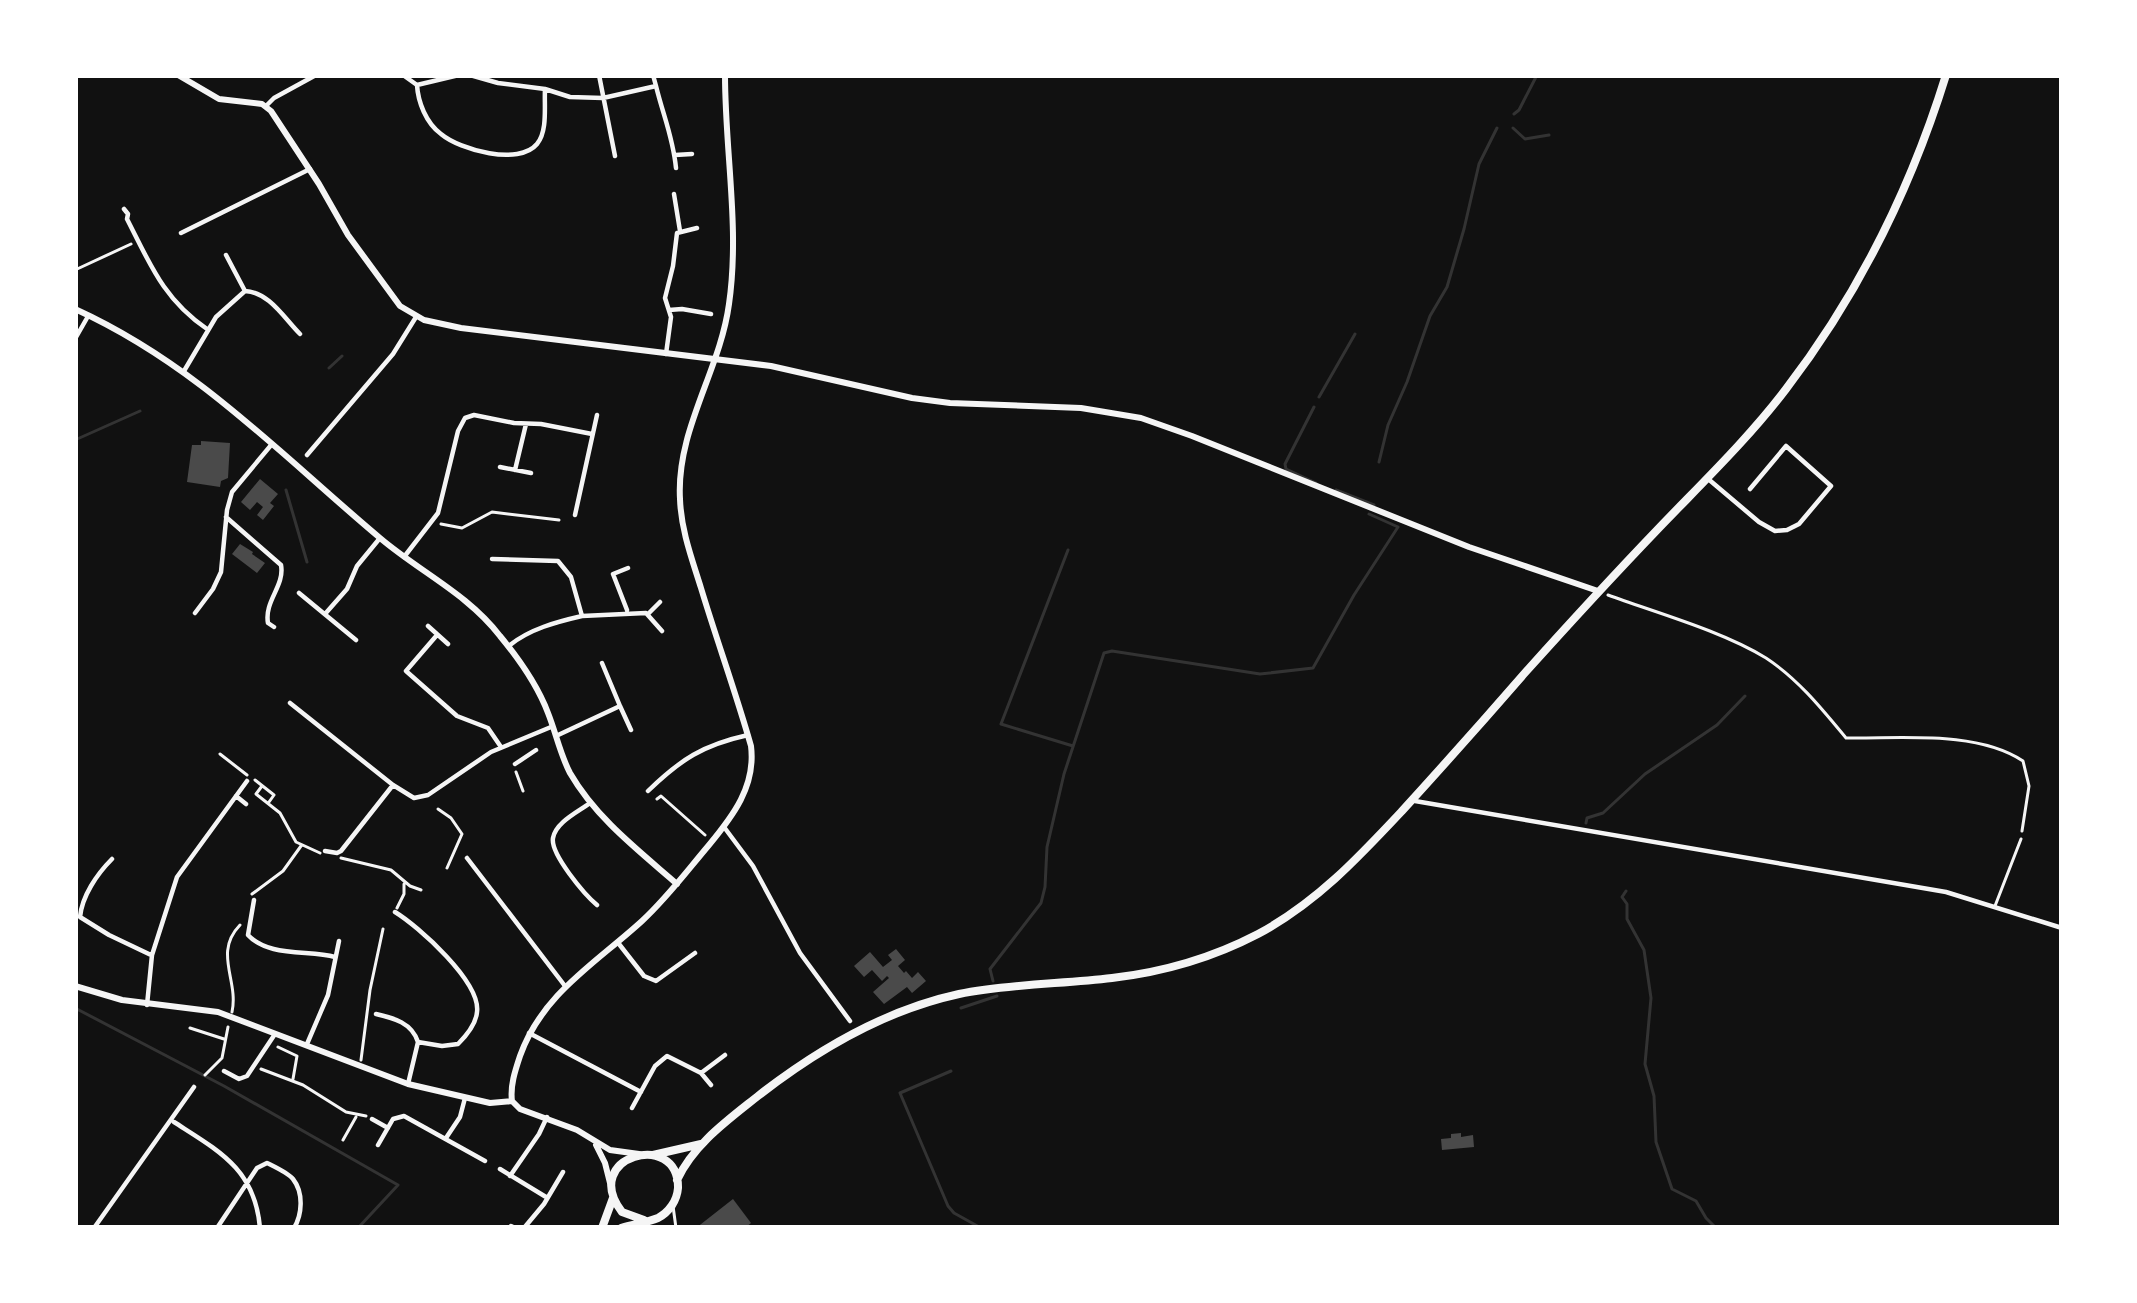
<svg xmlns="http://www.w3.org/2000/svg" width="2137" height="1303" font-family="Roboto,sans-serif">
	<rect width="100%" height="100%" fill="#111"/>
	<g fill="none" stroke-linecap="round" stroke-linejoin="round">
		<!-- stream -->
		<path stroke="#333" stroke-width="3" d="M1514,114L1519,110L1537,75
			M1513,128L1525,139L1549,135
			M329,368L342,356
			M1319,397L1355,334
			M1314,407L1285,464L1286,469L1316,483
			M75,440L140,411
			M1379,462L1388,425L1407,382L1430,316L1447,287L1464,229L1479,164L1497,128
			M286,490L307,562
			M1336,490L1374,505
			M1068,550L1001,724L1073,746
			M1586,823L1587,818L1603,813L1645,774L1717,725L1745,696
			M1626,891L1622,897L1627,904V919L1644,950L1651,998L1645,1064L1654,1096L1656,1142L1672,1189L1696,1201L1706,1218L1716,1228
			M993,981L990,969L1041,903L1045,887L1047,847L1064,774L1104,653L1112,651L1260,674L1313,668L1354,595L1398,527L1369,514
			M75,1008L224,1086L398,1185L358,1228
			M961,1008L997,996
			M951,1071L900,1093L948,1206L954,1213L981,1228"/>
	</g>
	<!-- building -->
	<path fill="#4a4a4a" d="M201,441L230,443L228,478L221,481L220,487L187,482L192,445H201Z
		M260,479L278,494L270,503L274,506L263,520L257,515L263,507L257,502L250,510L241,502Z
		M240,544L253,552L252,554L265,563L257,573L232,554Z
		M896,949L905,960L898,966L904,973L906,971L912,978L918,972L926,981L912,993L907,987L884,1004L873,992L889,978L887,976L882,981L872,970L864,977L854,966L870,952L883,967L892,960L888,955Z
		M1461,1133V1137L1473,1135L1474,1147L1442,1150L1441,1139L1451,1138V1134Z
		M733,1199L751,1223L745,1228H696Z"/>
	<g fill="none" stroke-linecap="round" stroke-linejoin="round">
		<!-- path -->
		<path stroke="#f5f5f5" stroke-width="3" d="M75,270L131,244
			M441,524L462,528L492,512L559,520
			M1608,595C1657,613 1722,631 1766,658C1798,679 1822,709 1846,738C1901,739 1976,730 2023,761L2029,786L2022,831
			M220,754L247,775
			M516,772L523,791
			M255,780L274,795L269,802
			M262,786L256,794L280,813L296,842L320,853
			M657,799L661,796L705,835
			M438,809L451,818L462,834L447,868
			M341,858L391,870L410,886L421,890
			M252,894L283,871L301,846
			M397,908L404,894V884
			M232,1012C239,980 213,953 240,925
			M190,1028L224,1039
			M278,1047L297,1056L293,1079
			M361,1060L370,990L383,929
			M261,1069L303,1085L346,1112L366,1116
			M205,1075L222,1058L228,1027
			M343,1140L356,1117"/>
		<!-- service -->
		<path stroke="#f5f5f5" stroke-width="3" d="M1995,906L2021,839
			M673,1206L676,1228"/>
		<!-- minor -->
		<path stroke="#f5f5f5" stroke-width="4.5" d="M403,75L417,85C418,102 426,123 441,134C460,150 519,166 537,144C548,131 544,105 545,89
			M470,75L498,83L545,89L570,97L603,98L656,86L653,75
			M599,75L615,156
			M417,85L459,75
			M656,86C663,115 673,137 676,168
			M266,106L274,98L316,75
			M675,155L692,154
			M674,194L680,231
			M124,209L128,214L127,219C150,264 164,300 207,329
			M181,233L310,169
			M226,255L245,291C269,292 284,318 300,334
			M669,310L682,309L711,314
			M75,339L87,318
			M666,354L671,317L665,298L673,266L677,233L697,228
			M184,371L216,317L245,291
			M307,455L393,354L416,317
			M500,467L531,473
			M515,470L526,424
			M1707,478L1759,522L1775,531L1787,530L1799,524L1831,486L1786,446L1750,489
			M575,515L597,415
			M226,517L281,565C285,586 264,601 268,623L274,627
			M404,557L438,513L458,431L465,418L474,415L514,423L541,424L592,434
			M492,559L558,561L571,577L582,616L646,613L662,631
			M299,593L356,640
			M627,610L613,574L628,568
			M195,613L213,589L221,572L227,510L232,492L272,444
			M325,614L347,589L357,566L380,538
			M648,614L660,602
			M428,626L448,644
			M437,635L406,671L457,716L488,728L501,747
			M510,645C530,629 556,622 582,616
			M290,703L393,785L414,798L428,795L491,752L551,727
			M620,706L631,730
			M556,736L620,706L602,663
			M515,764L536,750
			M648,791C681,759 703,745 748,735
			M236,796L246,804
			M1415,801L1946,892L2062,928
			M590,803C578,812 556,822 553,838C550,854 585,895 597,905
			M724,827L753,866L800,953L850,1021
			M325,851L337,853L341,851L393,785
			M467,858L565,986
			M112,859C97,874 82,896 80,917L109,935L151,955
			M254,900L248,935C268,957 308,950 335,957
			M395,912C418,926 481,982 477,1012C476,1024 466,1036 458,1044L442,1046L418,1042L408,1084
			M619,944L644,976L656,981L695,953
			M147,1005L152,955L177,877L247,781
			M376,1014C394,1018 412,1023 418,1042
			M529,1033L641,1092
			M307,1044L328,995L339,941
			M224,1071L239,1079L247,1076L275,1034
			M701,1073L725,1055
			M632,1108L655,1066L667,1056L701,1073L711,1085
			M372,1119L388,1128
			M174,1122C219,1151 255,1169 260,1228
			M446,1138L460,1117L465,1098
			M378,1145L393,1119L404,1116L485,1161
			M500,1169L546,1197
			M510,1176L539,1134L547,1117
			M511,1226L515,1228
			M94,1228L194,1087
			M217,1228L257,1168L267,1163C275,1167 288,1173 293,1179C304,1193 302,1215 294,1228
			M524,1228L544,1204L563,1172"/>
		<!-- tertiary -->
		<path stroke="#f5f5f5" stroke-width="6" d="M178,75L219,99L262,104L271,111L319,184L348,235L400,306L424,320L461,328L771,366L912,398L950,403L1081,408L1141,418L1192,436L1469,547L1598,591
			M75,309C196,364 280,454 380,538C420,572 468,594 500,636C519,659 537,684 548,713C556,733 560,754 570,773C596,818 638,850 677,884
			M75,986L122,1000L218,1012L408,1084L490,1103L512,1101L520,1109L577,1130L610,1150L639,1154
			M512,1101C510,1086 515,1071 520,1056C542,994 596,963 642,921C667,898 687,871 709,845C733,816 756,786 751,746C736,693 717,641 701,588C692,559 681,530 680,499C676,430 720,371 729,304C740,228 725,152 725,75
			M596,1145L605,1163L610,1183"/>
		<!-- primary -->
		<path stroke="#f5f5f5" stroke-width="8" d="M653,1155L701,1144
			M677,1180C694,1144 728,1120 758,1096C817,1050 885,1010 959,994C1009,984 1061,984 1112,978C1164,972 1212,958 1258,934C1316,903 1358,858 1402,811C1443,766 1483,721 1523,675C1567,626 1612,577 1658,529C1702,483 1748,439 1786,389C1858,295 1911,188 1946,75
			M602,1228L613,1198
			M621,1228C633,1224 646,1223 658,1218C669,1212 677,1201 678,1188C679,1129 579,1156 622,1212L644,1220"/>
	</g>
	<!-- border -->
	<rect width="2137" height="1303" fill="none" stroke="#ffffff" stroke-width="156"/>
</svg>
